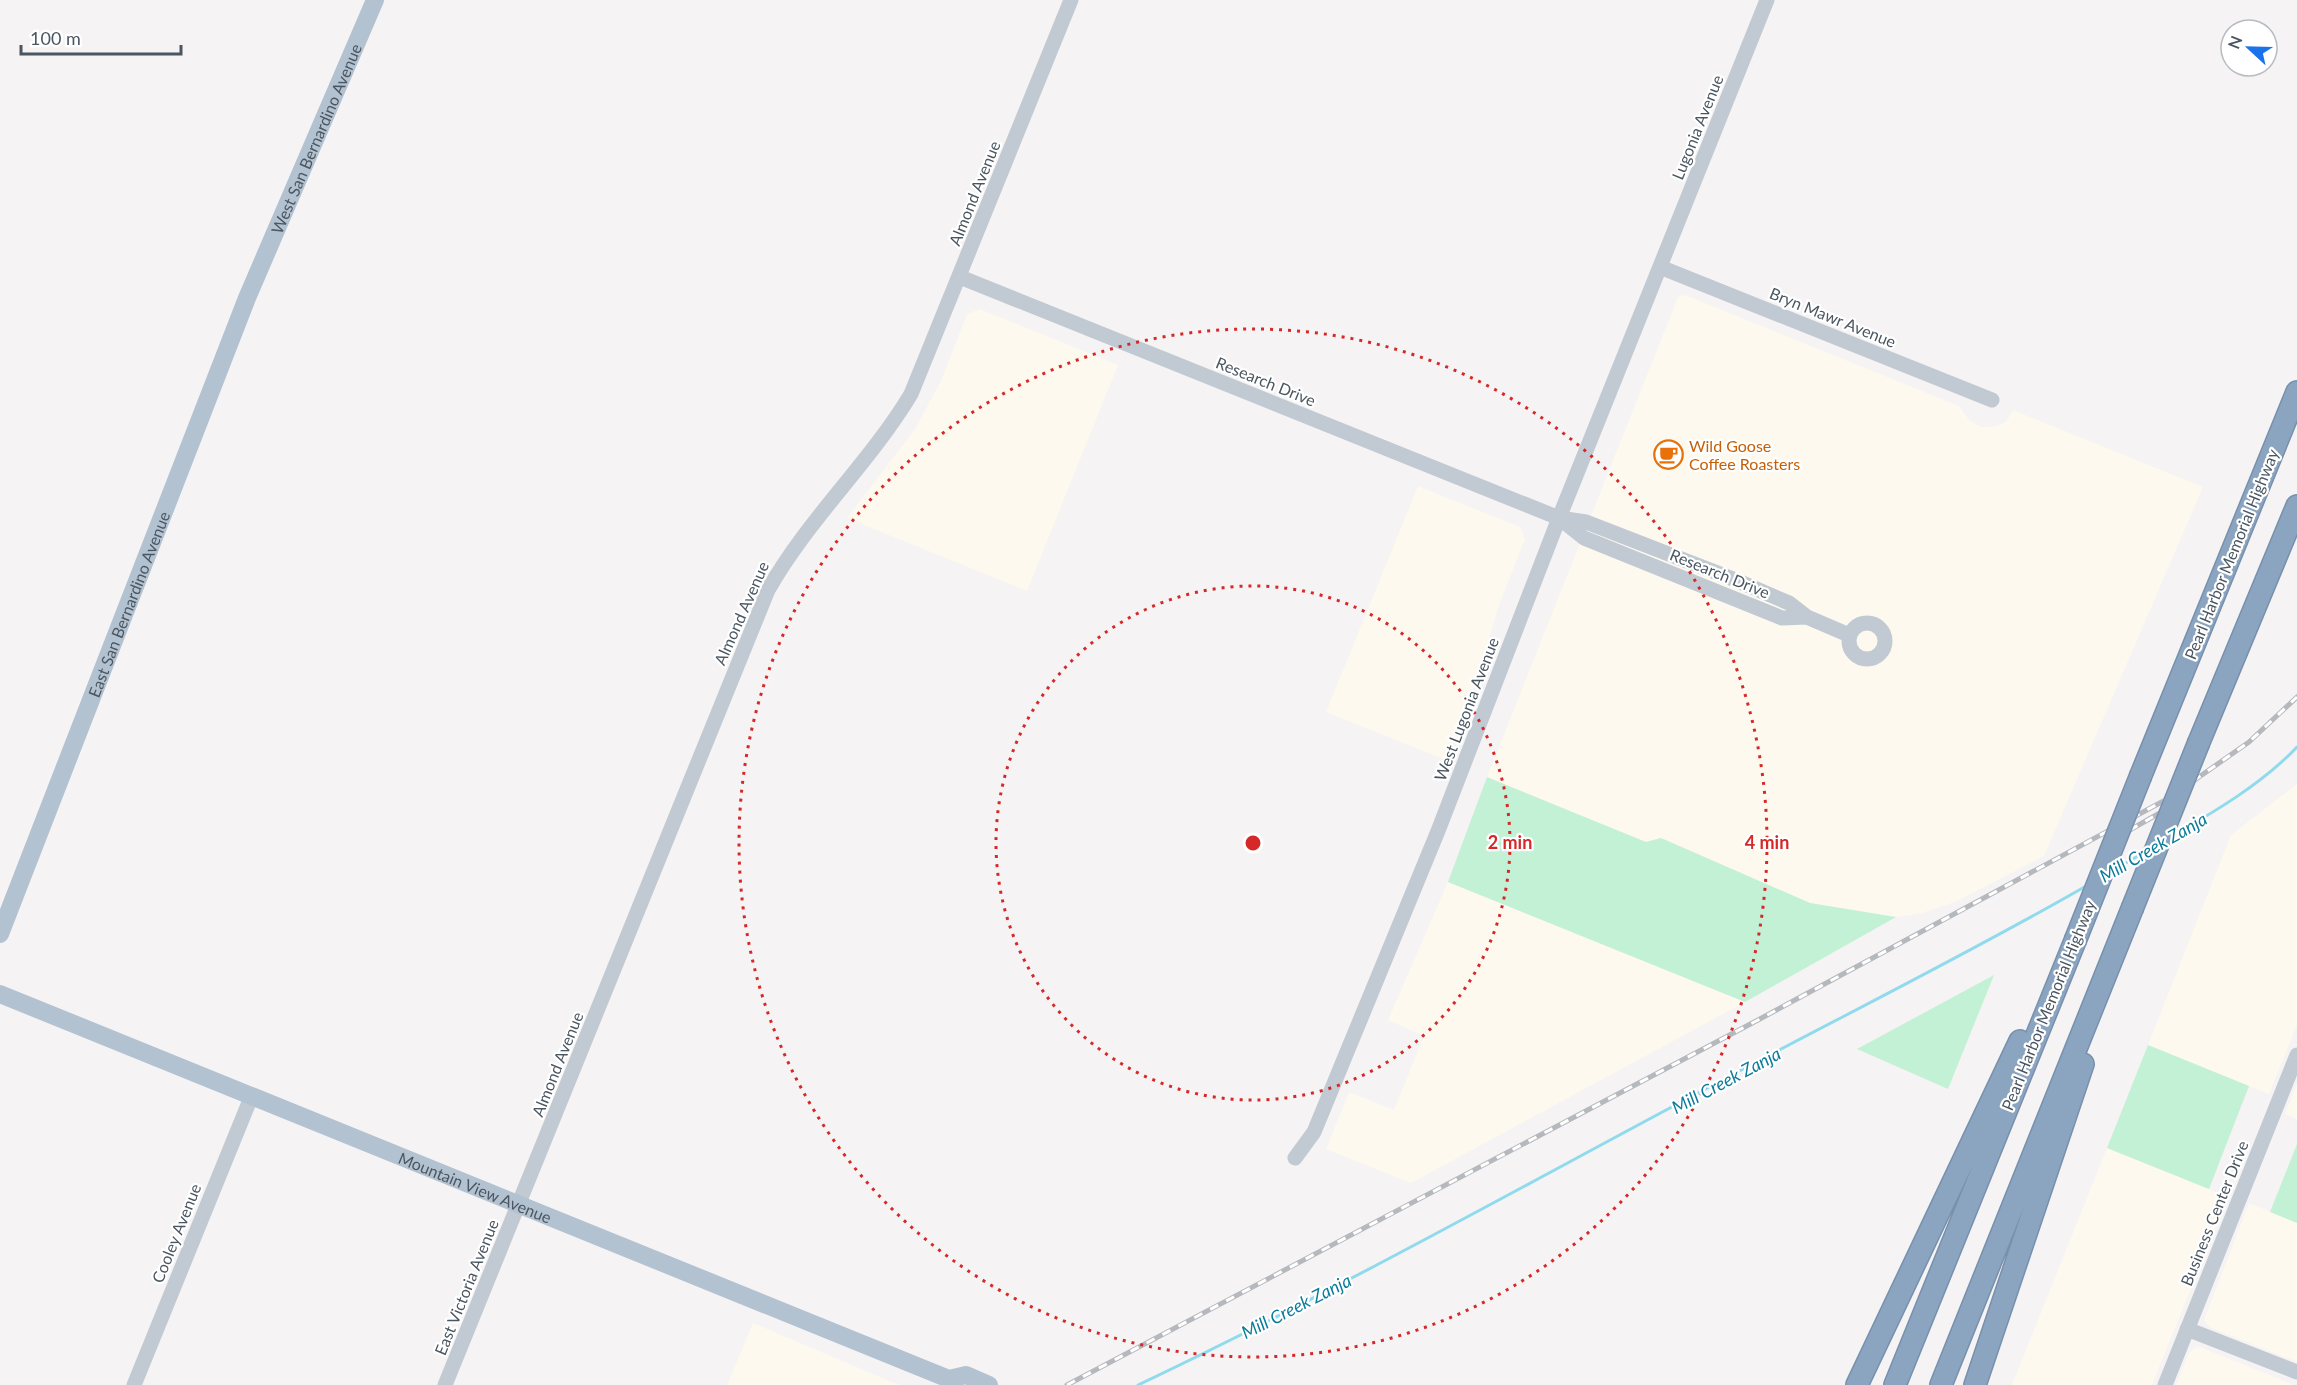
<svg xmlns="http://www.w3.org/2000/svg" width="2297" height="1385" font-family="Lato,sans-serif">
	<rect width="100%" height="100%" fill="#f5f3f3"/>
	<!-- commercial -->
	<path fill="#fdf9ef" d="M1685,295L1959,406L1970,421L1981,427H1992L2006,422L2013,410L2203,487L2044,856L1955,902L1922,913L1896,917L1857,912L1810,903L1661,838L1646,842L1487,777L1678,297Z
		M980,309L1118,365L1027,591L847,518L915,429L941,381L967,314Z
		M1418,486L1520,527L1525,539L1499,605L1466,716L1446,760L1326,712Z
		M2297,784V1025L2269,1094L2148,1045L2231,835Z
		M1448,882L1745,1002L1411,1183L1326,1149L1349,1092L1394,1110L1424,1036L1388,1020Z
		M2297,1083V1119L2285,1114Z
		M2107,1148L2228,1197L2152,1385H2012Z
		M2249,1203L2297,1223V1362L2209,1327L2204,1320Z
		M753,1323L899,1385H727Z
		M2196,1347H2200L2294,1385H2176L2189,1353Z"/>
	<!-- green -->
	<path fill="#c3f1d5" d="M1487,777L1646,842L1661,838L1810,903L1896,917L1745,1002L1448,882Z
		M1994,975L1948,1089L1857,1049Z
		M2148,1045L2249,1086L2209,1189L2107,1148Z
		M2297,1144V1223L2270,1212Z"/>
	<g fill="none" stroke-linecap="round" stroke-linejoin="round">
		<!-- stream -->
		<path stroke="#90daee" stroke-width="3" d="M2169,838C2214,812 2262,784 2297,747
			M2112,871L2145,852
			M1138,1385C1328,1295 1512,1192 1698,1093C1828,1023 1961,958 2088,885"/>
		<defs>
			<path id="highway" d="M2199,742L2297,506
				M2141,775L2297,392
				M1857,1385L2020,1041
				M1895,1385L2075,941
				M1941,1385L2132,909
				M1975,1385L2083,1064"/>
		</defs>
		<!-- highway casing -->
		<use href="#highway" stroke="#7690ad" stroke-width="24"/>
		<!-- minor -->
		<path stroke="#c1cad2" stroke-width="15" d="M1660,267L1992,400
			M960,277L1559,518L1586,522L1733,579L1789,603L1807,617L1849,635
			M1559,518L1584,538L1782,618L1807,617
			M1849 641a18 18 0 1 1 36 0a18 18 0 1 1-36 0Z
			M1295,1158L1314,1132L1438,831L1559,518L1767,0
			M2187,1329L2297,1372
			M134,1385L252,1095
			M445,1385L768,590C808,519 869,464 911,394L1071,0
			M2165,1385L2297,1055"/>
		<!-- major -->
		<g stroke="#b3c2d1" stroke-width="18">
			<path id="s1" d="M0,934L247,298L375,0"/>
			<path id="s2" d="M0,994L949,1379L966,1375L989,1385"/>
		</g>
		<!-- highway -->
		<use href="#highway" stroke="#8ba5c1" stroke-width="21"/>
		<defs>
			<path id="rail" d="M2114,839L2172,806
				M1067,1385L1758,1020L2169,798L2249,742L2297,697"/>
		</defs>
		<!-- rail casing -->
		<use href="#rail" stroke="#b5b8bd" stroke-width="5"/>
		<!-- rail -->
		<use href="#rail" stroke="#fff" stroke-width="3" stroke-dasharray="9" stroke-linecap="butt"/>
		<defs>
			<path id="highway-bridge" d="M2132,909L2199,742
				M2075,941L2141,775"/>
		</defs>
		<!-- highway-bridge casing -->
		<use href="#highway-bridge" stroke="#7690ad" stroke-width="24" stroke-linecap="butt"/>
		<!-- highway-bridge -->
		<use href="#highway-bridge" stroke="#8ba5c1" stroke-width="21"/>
	</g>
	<!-- distance rings -->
	<g fill="none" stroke="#d62828" stroke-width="3" stroke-dasharray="3 6">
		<circle cx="1253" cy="843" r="257"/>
		<circle cx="1253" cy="843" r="514"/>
	</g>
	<!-- icons -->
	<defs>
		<symbol id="cafe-ring" viewBox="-11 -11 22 22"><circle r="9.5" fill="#fff" stroke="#e8710a" stroke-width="1.5"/><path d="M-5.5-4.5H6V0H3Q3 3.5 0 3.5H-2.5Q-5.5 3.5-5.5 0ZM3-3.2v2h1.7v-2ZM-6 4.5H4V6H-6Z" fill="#e8710a"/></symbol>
	</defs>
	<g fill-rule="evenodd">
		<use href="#cafe-ring" x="1652" y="438" width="33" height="33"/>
	</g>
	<g text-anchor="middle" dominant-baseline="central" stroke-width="4.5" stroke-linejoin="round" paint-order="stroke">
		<!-- street labels -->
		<g font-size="16" fill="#4a5661" stroke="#fff">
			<text transform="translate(1697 127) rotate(-68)">Lugonia Avenue</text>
			<text stroke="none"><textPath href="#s1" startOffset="856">West San Bernardino Avenue</textPath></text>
			<text transform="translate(974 193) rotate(-68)">Almond Avenue</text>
			<text transform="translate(1833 317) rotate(22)">Bryn Mawr Avenue</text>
			<text transform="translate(1266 381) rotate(22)">Research Drive</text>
			<text transform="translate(2231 554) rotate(-68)">Pearl Harbor Memorial Highway</text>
			<text transform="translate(1720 573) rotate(22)">Research Drive</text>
			<text stroke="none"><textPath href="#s1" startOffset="354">East San Bernardino Avenue</textPath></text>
			<text transform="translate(741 613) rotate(-66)">Almond Avenue</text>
			<text transform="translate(1466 709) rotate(-69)">West Lugonia Avenue</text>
			<text transform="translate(2048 1005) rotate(-68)">Pearl Harbor Memorial Highway</text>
			<text transform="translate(557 1064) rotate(-68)">Almond Avenue</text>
			<text stroke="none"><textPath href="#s2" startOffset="513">Mountain View Avenue</textPath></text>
			<text transform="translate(2214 1213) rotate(-68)">Business Center Drive</text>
			<text transform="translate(176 1233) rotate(-68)">Cooley Avenue</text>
			<text transform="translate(466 1287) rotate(-68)">East Victoria Avenue</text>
		</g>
		<!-- food labels -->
		<g font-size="16" fill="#c56008" stroke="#fff" text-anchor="start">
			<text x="1689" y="445">Wild Goose<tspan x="1689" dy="18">Coffee Roasters</tspan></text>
		</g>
		<!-- water labels -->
		<g font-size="18" font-style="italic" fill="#0c7c9b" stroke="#fff">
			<text transform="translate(2153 847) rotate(-30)">Mill Creek Zanja</text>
			<text transform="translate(1726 1080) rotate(-28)">Mill Creek Zanja</text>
			<text transform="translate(1296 1306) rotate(-27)">Mill Creek Zanja</text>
		</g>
	</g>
	<circle cx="1253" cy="843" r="9" fill="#d62828" stroke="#fff" stroke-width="3"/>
	<g font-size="18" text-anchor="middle" font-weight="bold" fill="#d62828" stroke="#fff" stroke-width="4.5" stroke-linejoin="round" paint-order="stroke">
		<text x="1510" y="849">2 min</text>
		<text x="1767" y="849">4 min</text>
	</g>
	<!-- north arrow -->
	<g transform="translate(2249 48) rotate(292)"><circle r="28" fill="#ffffff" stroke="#b7bbc0" stroke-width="1.5"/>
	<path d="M0-4.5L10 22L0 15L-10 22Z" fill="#1a73e8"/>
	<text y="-9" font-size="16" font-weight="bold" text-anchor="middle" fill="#4a5661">N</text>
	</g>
	<!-- scale -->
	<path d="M21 45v9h160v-9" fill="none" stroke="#4a5661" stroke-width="3"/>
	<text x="30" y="45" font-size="18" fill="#4a5661" stroke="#ffffff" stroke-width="4.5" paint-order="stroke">100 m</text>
</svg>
